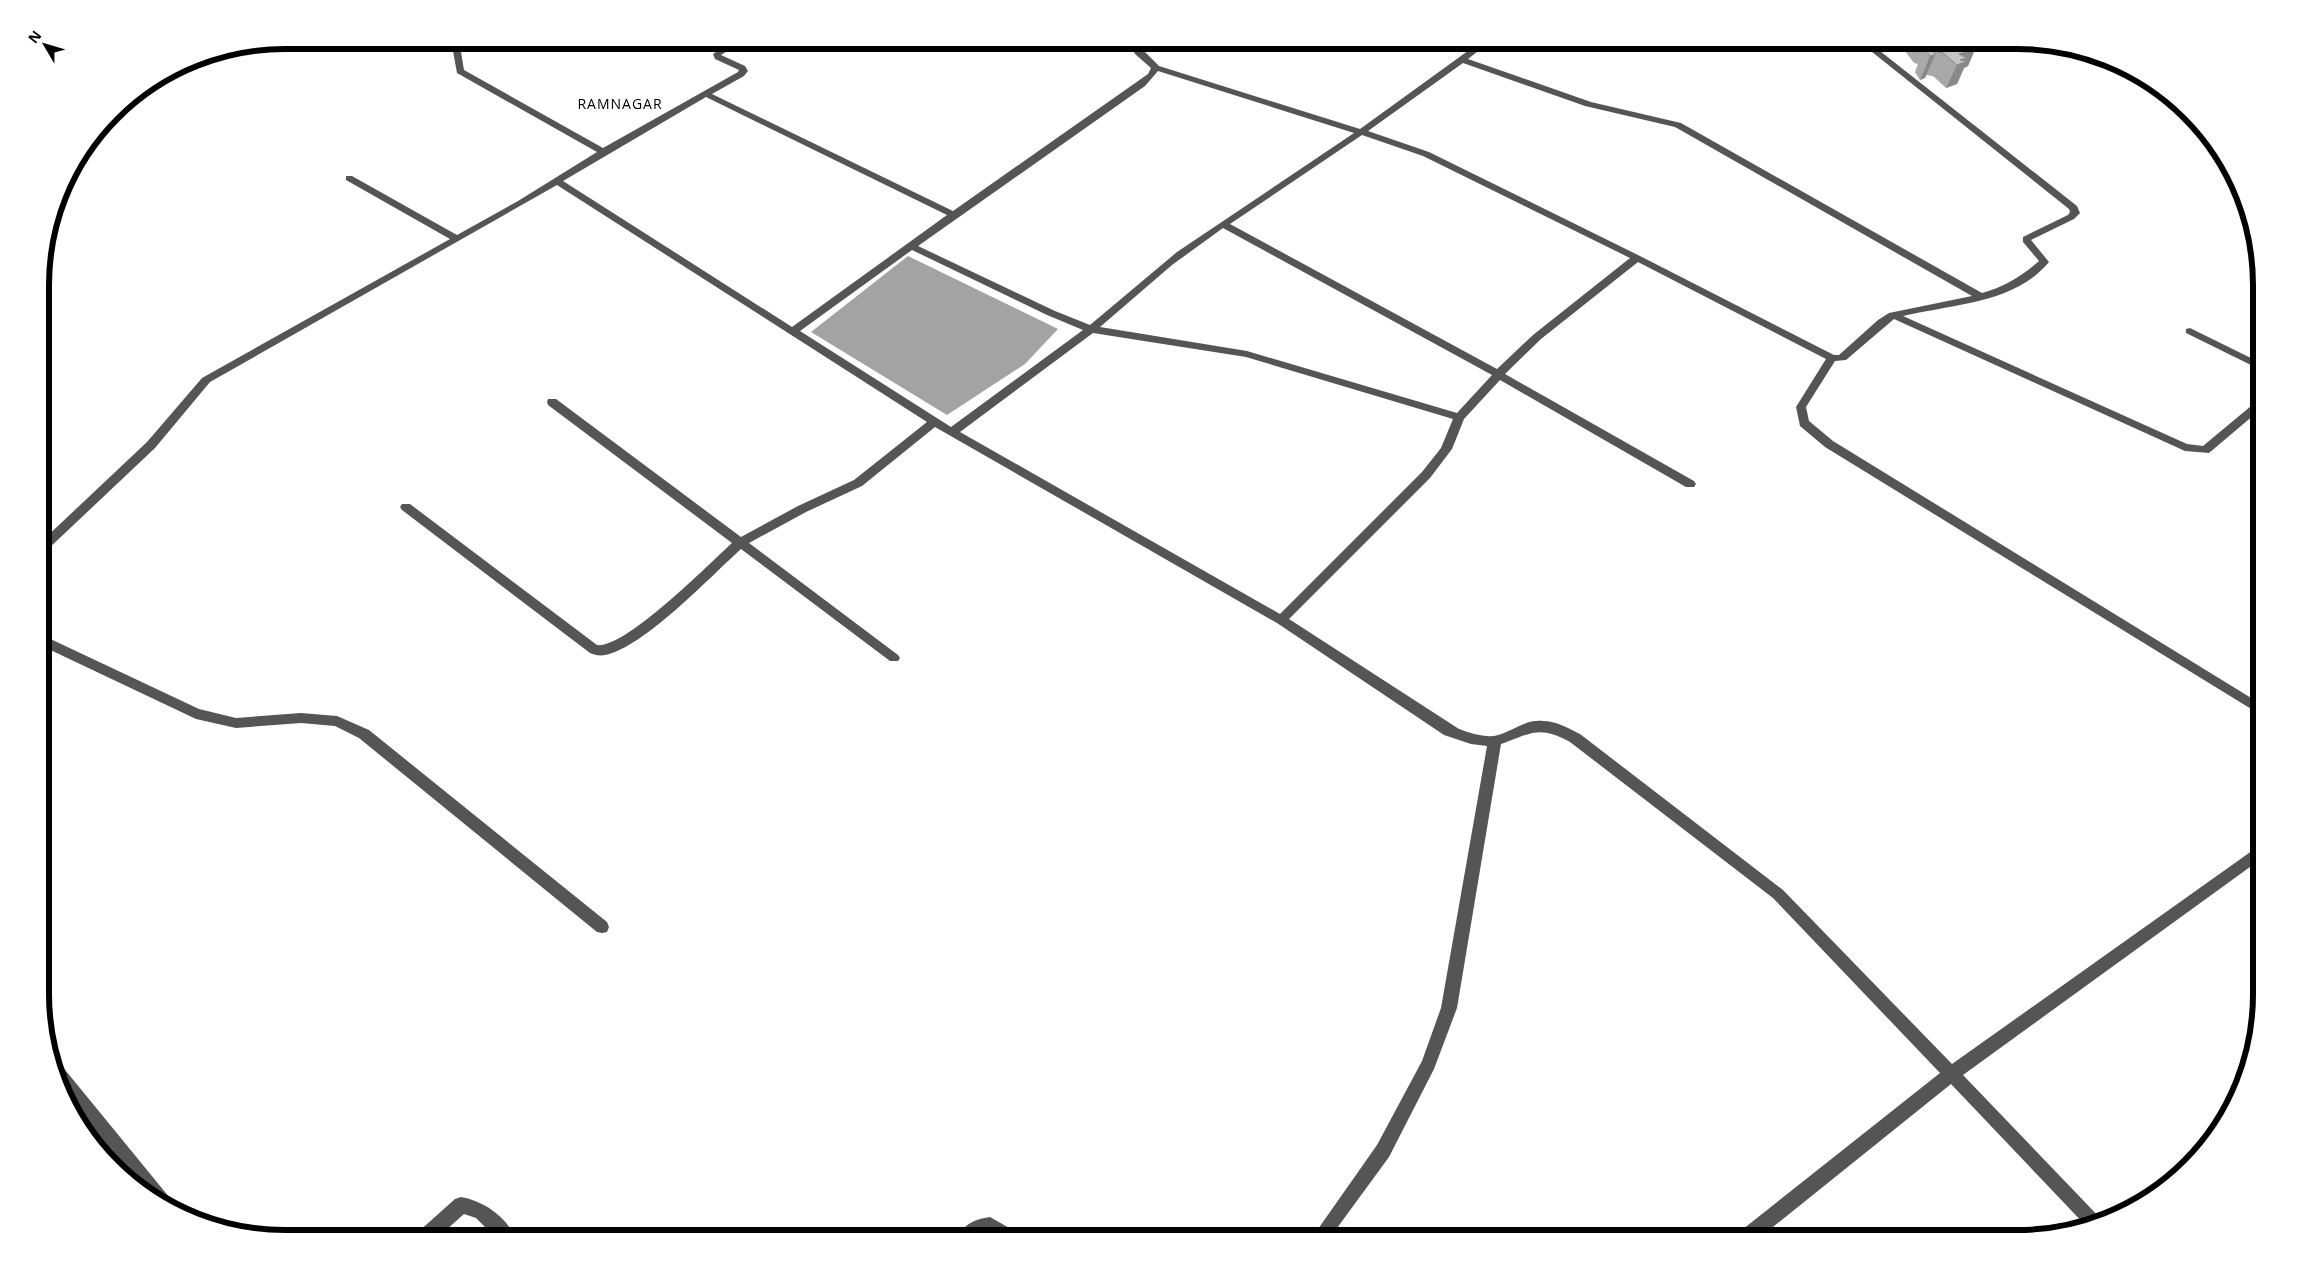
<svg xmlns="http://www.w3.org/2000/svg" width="2302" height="1279" font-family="'Open Sans',sans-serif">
	<rect width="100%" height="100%" fill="#fff"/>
	<!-- water -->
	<path fill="#a3a3a3" d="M908,256L1058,329L1025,364L947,415L811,332Z"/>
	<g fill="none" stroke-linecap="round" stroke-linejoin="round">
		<!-- minor -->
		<path fill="#555" fill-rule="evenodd" d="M451,40H459L464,70L603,148L738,72L739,70L715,59L713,54L734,40H744L721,55L745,66L748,71L744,76L712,94L953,211L1148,74L1151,68L1135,54L1132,47L1138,40H1146L1140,47L1159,66L1360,129L1483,40H1492L1468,59L1591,102L1681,123L1982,293C2004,287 2022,276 2039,261L2023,242V237L2068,215L2070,212L2069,209L1857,40H1866L2077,206L2080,213L2074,219L2031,240L2049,262C2014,304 1952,304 1903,316L2187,444L2203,446L2257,401H2261V409L2209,453L2185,451L1894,319L1846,360L1835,361L1806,407L1809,421L1833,441L2261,704V715L1825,447L1800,426L1796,407L1826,359L1638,262L1541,339L1505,374L1694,481L1696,484L1694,487H1686L1500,380L1464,419L1452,449L1430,478L1289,619L1459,729C1470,733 1482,737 1494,736C1511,733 1524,719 1543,721C1556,721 1568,728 1580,734L1783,890L1952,1064L2256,848L2261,846V859L1963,1075L2104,1222L2088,1228L1951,1084L1758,1239H1736L1738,1233L1940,1073L1773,898L1570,742C1539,725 1532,733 1501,744L1457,1008L1434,1069L1389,1157L1329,1239H1311L1377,1145L1422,1061L1441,1008L1487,746L1471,744L1444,735L1277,623L935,427L862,486L806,512L749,543L898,655L900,658L898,661H890L741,549C710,577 643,648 605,655C600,656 594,655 590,653L402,510L400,507L402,504H410L597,645C625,649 709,564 732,543L548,405L547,402L548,399H556L741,537L798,506L854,480L927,422L557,185L210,382L155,448L46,551L42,552V541L147,442L202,378L450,239L346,180V176H352L457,235L518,201L597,152L457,73ZM1463,63L1585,106L1675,127L1972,296L1889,313L1878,320L1839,355H1834L1640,256L1429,152L1368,131ZM1158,71L1354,133L1177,252L1090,325L1055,311L918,246L1145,86ZM706,97L947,215L792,327L563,181ZM1362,135L1423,156L1630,258L1533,335L1497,369L1230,224ZM1223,228L1492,375L1457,413L1247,351L1100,327L1172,265ZM912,250L1047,315L1083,330L951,427L800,331ZM1093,333L1246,357L1453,419L1441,448L1422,472L1280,614L960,432Z
			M2067,47C2090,48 2141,74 2160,89H2155Z
			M2190,328L2261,363V370L2186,333V329Z
			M42,635L199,709L236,718L301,713L337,716L369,730L607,922L609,927L607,932L602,933L597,932L359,738L335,726L301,723L236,728L196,719L42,646Z
			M51,1058L57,1060L174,1203L175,1211L163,1206L145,1194L58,1084Z
			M461,1197C484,1201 507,1217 516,1239H497L476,1218L464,1214L436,1239H415L417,1233L455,1199Z
			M990,1217L1018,1233L1020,1239H996L988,1234L981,1235L977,1239H957C963,1224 975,1219 990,1217Z"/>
	</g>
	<!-- wall -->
	<path fill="#a9a9a9" d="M1894,40H1975L1968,66L1964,68L1957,84L1946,88L1933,76L1926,75L1925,78L1920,80L1915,72L1918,64L1914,63L1905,51V50L1892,45Z"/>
	<!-- shaded-wall -->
	<path fill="#898989" d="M1978,43L1968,66L1964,68L1957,84L1946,88L1957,65L1959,54L1963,48Z
		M1935,55L1925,78L1920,80L1930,56Z"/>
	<!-- building -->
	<path fill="#c4c4c4" stroke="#898989" d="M1925,40H1975L1978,43L1972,46L1963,48L1966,52L1959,54L1967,58L1960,60L1967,61L1957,65L1943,53L1933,51L1935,55L1930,56L1925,49L1933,47L1928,43L1932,42Z"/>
	<g text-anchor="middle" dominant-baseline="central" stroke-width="5" stroke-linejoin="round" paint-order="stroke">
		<!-- far-neighbourhood labels -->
		<g font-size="14" letter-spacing="1" fill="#000" stroke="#fff">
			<text x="620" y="103">RAMNAGAR</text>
		</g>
	</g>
	<!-- crop -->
	<path d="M0 0H2302V1279H0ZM285 49H2017A236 236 0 0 1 2253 285V994A236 236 0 0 1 2017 1230H285A236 236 0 0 1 49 994V285A236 236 0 0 1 285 49Z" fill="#fff" fill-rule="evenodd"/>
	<path fill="none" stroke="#000" stroke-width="6" d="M285 49H2017A236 236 0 0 1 2253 285V994A236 236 0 0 1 2017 1230H285A236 236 0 0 1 49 994V285A236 236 0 0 1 285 49Z"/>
	<!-- north arrow -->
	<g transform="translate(45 45) rotate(308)" stroke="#ffffff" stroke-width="4" paint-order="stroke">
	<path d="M0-4L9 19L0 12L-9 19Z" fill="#000000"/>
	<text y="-8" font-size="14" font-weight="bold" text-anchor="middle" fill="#000000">N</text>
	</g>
</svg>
